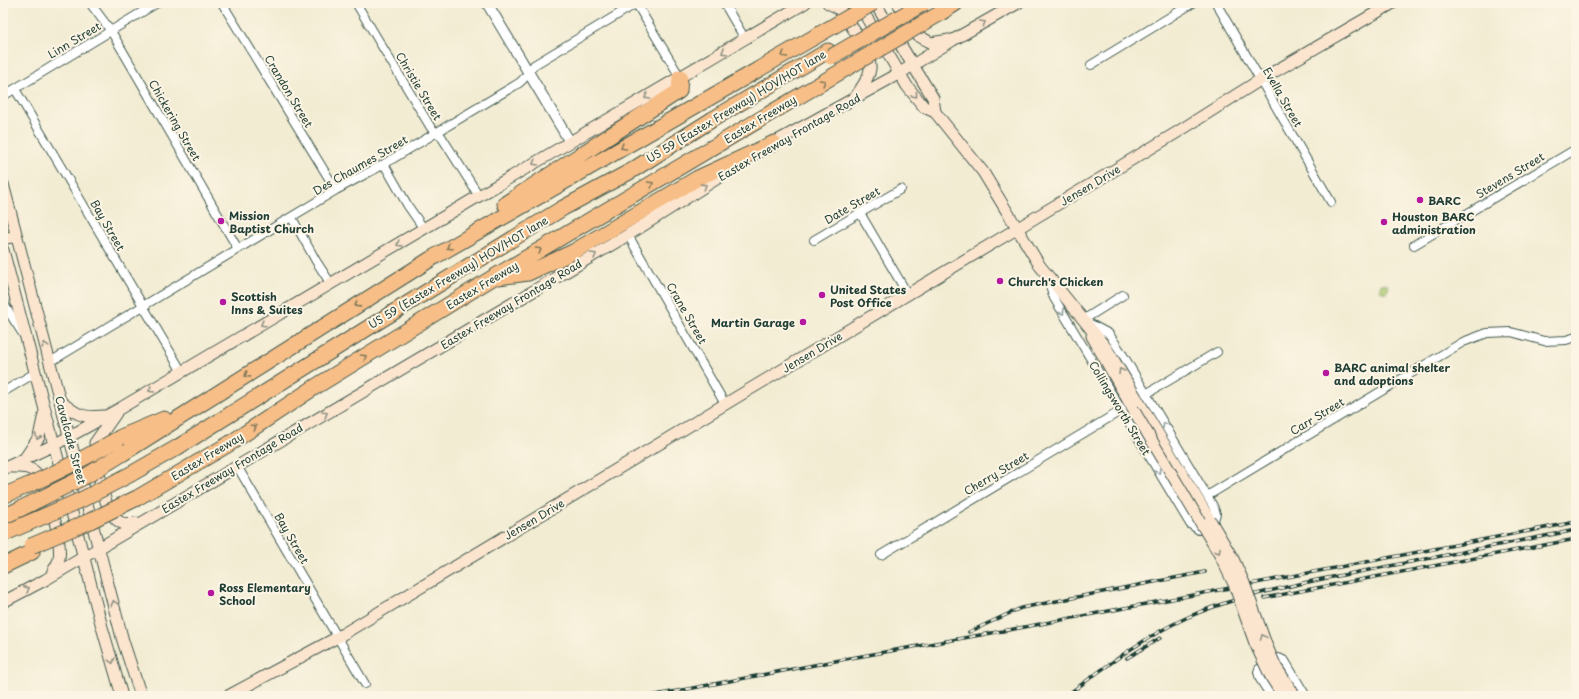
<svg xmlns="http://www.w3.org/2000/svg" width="1579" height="699" font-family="'Playpen Sans',sans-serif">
	<rect width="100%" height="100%" fill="#fcf5e5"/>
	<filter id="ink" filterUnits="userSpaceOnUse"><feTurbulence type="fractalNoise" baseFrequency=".025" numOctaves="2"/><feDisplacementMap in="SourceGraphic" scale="8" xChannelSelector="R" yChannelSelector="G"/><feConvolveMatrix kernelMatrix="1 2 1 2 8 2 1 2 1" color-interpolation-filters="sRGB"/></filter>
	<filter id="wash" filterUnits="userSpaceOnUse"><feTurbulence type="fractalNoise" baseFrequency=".012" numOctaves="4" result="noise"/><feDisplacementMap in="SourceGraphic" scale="16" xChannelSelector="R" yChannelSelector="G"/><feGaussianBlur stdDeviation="0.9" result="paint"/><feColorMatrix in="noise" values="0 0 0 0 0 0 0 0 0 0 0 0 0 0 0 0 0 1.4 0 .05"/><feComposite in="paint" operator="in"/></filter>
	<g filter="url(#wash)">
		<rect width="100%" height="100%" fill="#f2ecd3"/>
		<!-- green -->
		<path fill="#aac86f" stroke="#648252" d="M1379.5 288a4.5 4.5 0 1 1 9 0a4.5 4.5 0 1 1-9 0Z"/>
	</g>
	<g filter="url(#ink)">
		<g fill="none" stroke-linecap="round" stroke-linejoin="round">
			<defs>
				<path id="minor" d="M90,3L111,31L238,249
					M222,3L336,190
					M356,3L431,128L441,136L479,196
					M636,3L680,77
					M724,3L745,39
					M1216,3L1331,202
					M1091,65L1193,3
					M15,89L182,372
					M3,96L157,3
					M384,164L408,206L424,229
					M860,213L908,295
					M292,218L316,261L331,284
					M628,235L725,404
					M814,240L901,189
					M1414,245L1576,149
					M1048,279L1054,298L1190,524L1199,530L1214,520L1216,514L1213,506L1123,355L1109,334L1083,320L1123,295
					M3,303L23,334
					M50,362L336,190L384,164L519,83C526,78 528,71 534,65L637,3
					M3,392L35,373
					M1146,394L1217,352
					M237,466L365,684
					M1207,496L1463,342L1487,333L1511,332L1544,341L1566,340L1576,337
					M881,555L1122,410
					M1271,696L1260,679L1258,672L1259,669L1267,663L1279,658L1285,661L1306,696"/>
				<path id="tertiary" d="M487,3L570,142"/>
				<path id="secondary" d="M828,3L836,7L841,11C850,24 872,53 870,69C869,79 861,88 856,96
					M858,3L907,86L924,107L935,112L983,172L1040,266L1107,349L1210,520
					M875,3L933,98L935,112
					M898,3L917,35L931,43L949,40
					M768,146L900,73L953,40L1018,3
					M3,184L123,641L141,696
					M3,239L16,236
					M3,250L102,627L122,696
					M1092,336L1133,409
					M60,401C77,415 82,418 104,416
					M116,413L95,443C97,461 102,516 122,523C127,524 135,523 141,523
					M25,458L39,437L44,414
					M12,467C21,467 29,466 36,473C48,484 62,542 59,559C58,564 53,570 51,576
					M3,469L54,445L119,409L805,3
					M3,602L45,580L628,235L735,167
					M228,696L338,637L1176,133L1260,80L1393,3"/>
				<path id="motorway" d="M939,14L956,3
					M505,204L679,91L680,77
					M499,277L528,273L573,252L698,178L774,143
					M121,437L164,419
					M125,452L434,257L818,35
					M131,474L178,447L371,326L563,208L631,171L713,119L828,51
					M3,496L17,490
					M137,498L229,444L315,387L494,277L840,72
					M3,517L20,509
					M3,566L32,552"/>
			</defs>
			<!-- minor casing -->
			<use href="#minor" stroke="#3f574c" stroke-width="10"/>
			<!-- tertiary casing -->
			<use href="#tertiary" stroke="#3f574c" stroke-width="12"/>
			<!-- secondary casing -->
			<use href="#secondary" stroke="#3f574c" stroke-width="13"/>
			<!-- motorway casing -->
			<use href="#motorway" stroke="#3f574c" stroke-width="17"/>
			<!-- minor -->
			<use href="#minor" stroke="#fff" stroke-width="8"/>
			<!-- tertiary -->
			<use href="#tertiary" stroke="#fff" stroke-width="10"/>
			<!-- secondary -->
			<use href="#secondary" stroke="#fce5cf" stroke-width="11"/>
			<!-- motorway -->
			<use href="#motorway" stroke="#f7be87" stroke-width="15"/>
			<defs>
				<path id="rail" d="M1264,598L1576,539
					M969,632L1021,608L1205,572
					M1127,658L1160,638
					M651,696L851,658L1014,629L1576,522
					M1066,696C1104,668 1142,638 1186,618C1227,599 1273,590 1317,580L1576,530"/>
			</defs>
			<!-- rail casing -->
			<use href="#rail" stroke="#1f3d34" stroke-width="3.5"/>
			<!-- rail -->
			<use href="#rail" stroke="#fcf5e5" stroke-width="2" stroke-dasharray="6" stroke-linecap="butt"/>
			<defs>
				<path id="secondary-bridge" d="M1133,409L1221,557L1234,584L1255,643L1271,677L1283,696
					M1210,520L1233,559L1244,583L1267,647L1276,667L1295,696"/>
				<path id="motorway-bridge" d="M818,35L873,3
					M831,57L924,3
					M840,72L939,14
					M17,490C53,475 87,457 121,437
					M20,509L86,476L125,452
					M3,534L81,500L131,474
					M31,546L90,521L137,498"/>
			</defs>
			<!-- secondary-bridge casing -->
			<use href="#secondary-bridge" stroke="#3f574c" stroke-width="13" stroke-linecap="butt"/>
			<!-- motorway-bridge casing -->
			<use href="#motorway-bridge" stroke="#3f574c" stroke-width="17" stroke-linecap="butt"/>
			<!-- secondary-bridge -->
			<use href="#secondary-bridge" stroke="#fce5cf" stroke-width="11"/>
			<!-- motorway-bridge -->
			<use href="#motorway-bridge" stroke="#f7be87" stroke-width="15"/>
		</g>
		<!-- one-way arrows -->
		<defs><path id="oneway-chevron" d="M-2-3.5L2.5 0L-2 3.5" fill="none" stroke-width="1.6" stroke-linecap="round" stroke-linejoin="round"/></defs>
		<g stroke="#8e9182">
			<use href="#oneway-chevron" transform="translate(983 23) rotate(-30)"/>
			<use href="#oneway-chevron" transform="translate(724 52) rotate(149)"/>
			<use href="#oneway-chevron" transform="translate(915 95) rotate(50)"/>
			<use href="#oneway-chevron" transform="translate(647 97) rotate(150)"/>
			<use href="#oneway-chevron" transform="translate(535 163) rotate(149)"/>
			<use href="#oneway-chevron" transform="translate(704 186) rotate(-32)"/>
			<use href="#oneway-chevron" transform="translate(399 244) rotate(149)"/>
			<use href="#oneway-chevron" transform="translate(594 255) rotate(-31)"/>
			<use href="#oneway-chevron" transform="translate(263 324) rotate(149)"/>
			<use href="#oneway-chevron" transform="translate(45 345) rotate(-105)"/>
			<use href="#oneway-chevron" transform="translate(1121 371) rotate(-121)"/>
			<use href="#oneway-chevron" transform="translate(151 390) rotate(150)"/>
			<use href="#oneway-chevron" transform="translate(325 414) rotate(-31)"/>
			<use href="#oneway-chevron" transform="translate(38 437) rotate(113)"/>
			<use href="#oneway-chevron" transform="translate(1218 551) rotate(60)"/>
			<use href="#oneway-chevron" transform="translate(27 589) rotate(-29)"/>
			<use href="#oneway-chevron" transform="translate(114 603) rotate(-105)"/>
			<use href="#oneway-chevron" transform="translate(1263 637) rotate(-111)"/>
			<use href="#oneway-chevron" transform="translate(112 661) rotate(73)"/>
		</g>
		<g stroke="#807759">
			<use href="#oneway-chevron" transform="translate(784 55) rotate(150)"/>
			<use href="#oneway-chevron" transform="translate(823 82) rotate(-31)"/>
			<use href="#oneway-chevron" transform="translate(623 147) rotate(150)"/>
			<use href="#oneway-chevron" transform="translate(651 184) rotate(-31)"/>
			<use href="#oneway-chevron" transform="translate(449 247) rotate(149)"/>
			<use href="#oneway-chevron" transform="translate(539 250) rotate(-31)"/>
			<use href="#oneway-chevron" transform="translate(357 305) rotate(148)"/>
			<use href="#oneway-chevron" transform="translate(364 357) rotate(-31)"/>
			<use href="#oneway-chevron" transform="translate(247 375) rotate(148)"/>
			<use href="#oneway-chevron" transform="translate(254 427) rotate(-34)"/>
		</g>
		<g stroke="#8f9e9a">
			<use href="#oneway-chevron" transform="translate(1062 312) rotate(58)"/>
			<use href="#oneway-chevron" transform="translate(1165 425) rotate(-121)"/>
			<use href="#oneway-chevron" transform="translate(1158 471) rotate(59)"/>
		</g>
	</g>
	<!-- markers -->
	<g fill="#b5179e" stroke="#fcf5e5" stroke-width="1.5">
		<circle cx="1420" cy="200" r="4"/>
		<circle cx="221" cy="221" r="4"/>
		<circle cx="1384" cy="222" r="4"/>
		<circle cx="1000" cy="281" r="4"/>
		<circle cx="822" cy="295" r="4"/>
		<circle cx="223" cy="302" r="4"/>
		<circle cx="803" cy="322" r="4"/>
		<circle cx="1326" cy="373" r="4"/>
		<circle cx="211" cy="593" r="4"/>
	</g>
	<g text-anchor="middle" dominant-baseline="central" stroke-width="4" stroke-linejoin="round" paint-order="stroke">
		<!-- street labels -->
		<g font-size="11" fill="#1f3d34" stroke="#fcf5e5">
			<text transform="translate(74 40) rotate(-31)">Linn Street</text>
			<text transform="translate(419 86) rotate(59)">Christie Street</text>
			<text transform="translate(289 91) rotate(59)">Crandon Street</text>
			<text transform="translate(1283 97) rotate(60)">Evella Street</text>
			<text transform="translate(736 106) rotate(-31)">US 59 (Eastex Freeway) HOV/HOT lane</text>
			<text transform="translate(760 119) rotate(-31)">Eastex Freeway</text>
			<text transform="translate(175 120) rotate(60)">Chickering Street</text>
			<text transform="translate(789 137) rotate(-30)">Eastex Freeway Frontage Road</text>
			<text transform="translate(360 165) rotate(-30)">Des Chaumes Street</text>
			<text transform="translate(1510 175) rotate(-31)">Stevens Street</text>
			<text transform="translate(1090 185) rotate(-31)">Jensen Drive</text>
			<text transform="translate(852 205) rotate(-30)">Date Street</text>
			<text transform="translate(108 225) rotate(60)">Bay Street</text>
			<text transform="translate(458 272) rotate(-31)">US 59 (Eastex Freeway) HOV/HOT lane</text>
			<text transform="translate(482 285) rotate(-31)">Eastex Freeway</text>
			<text transform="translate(511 304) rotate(-31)">Eastex Freeway Frontage Road</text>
			<text transform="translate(687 313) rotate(60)">Crane Street</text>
			<text transform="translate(812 352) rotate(-31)">Jensen Drive</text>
			<text transform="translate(1120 408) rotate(59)">Collingsworth Street</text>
			<text transform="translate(1317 416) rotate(-31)">Carr Street</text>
			<text transform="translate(71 440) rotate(75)">Cavalcade Street</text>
			<text transform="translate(207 456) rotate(-31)">Eastex Freeway</text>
			<text transform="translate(232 468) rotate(-31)">Eastex Freeway Frontage Road</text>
			<text transform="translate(996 473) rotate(-31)">Cherry Street</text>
			<text transform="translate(534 519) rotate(-31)">Jensen Drive</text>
			<text transform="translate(292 538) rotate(60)">Bay Street</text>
		</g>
		<!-- poi labels -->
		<g font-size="11" font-weight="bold" fill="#1f3d34" stroke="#fcf5e5" text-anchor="start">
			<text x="1428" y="200">BARC</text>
			<text x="229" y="215">Mission<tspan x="229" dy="13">Baptist Church</tspan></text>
			<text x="1392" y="216">Houston BARC<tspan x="1392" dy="13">administration</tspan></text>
			<text x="1008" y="281">Church's Chicken</text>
			<text x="830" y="289">United States<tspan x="830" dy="13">Post Office</tspan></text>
			<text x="231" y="296">Scottish<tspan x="231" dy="13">Inns &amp; Suites</tspan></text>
			<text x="795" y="322" text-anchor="end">Martin Garage</text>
			<text x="1334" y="367">BARC animal shelter<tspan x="1334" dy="13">and adoptions</tspan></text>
			<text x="219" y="587">Ross Elementary<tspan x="219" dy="13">School</tspan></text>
		</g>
	</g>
	<!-- margin -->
	<rect width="1579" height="699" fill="none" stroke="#fcf5e5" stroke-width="16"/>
</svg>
